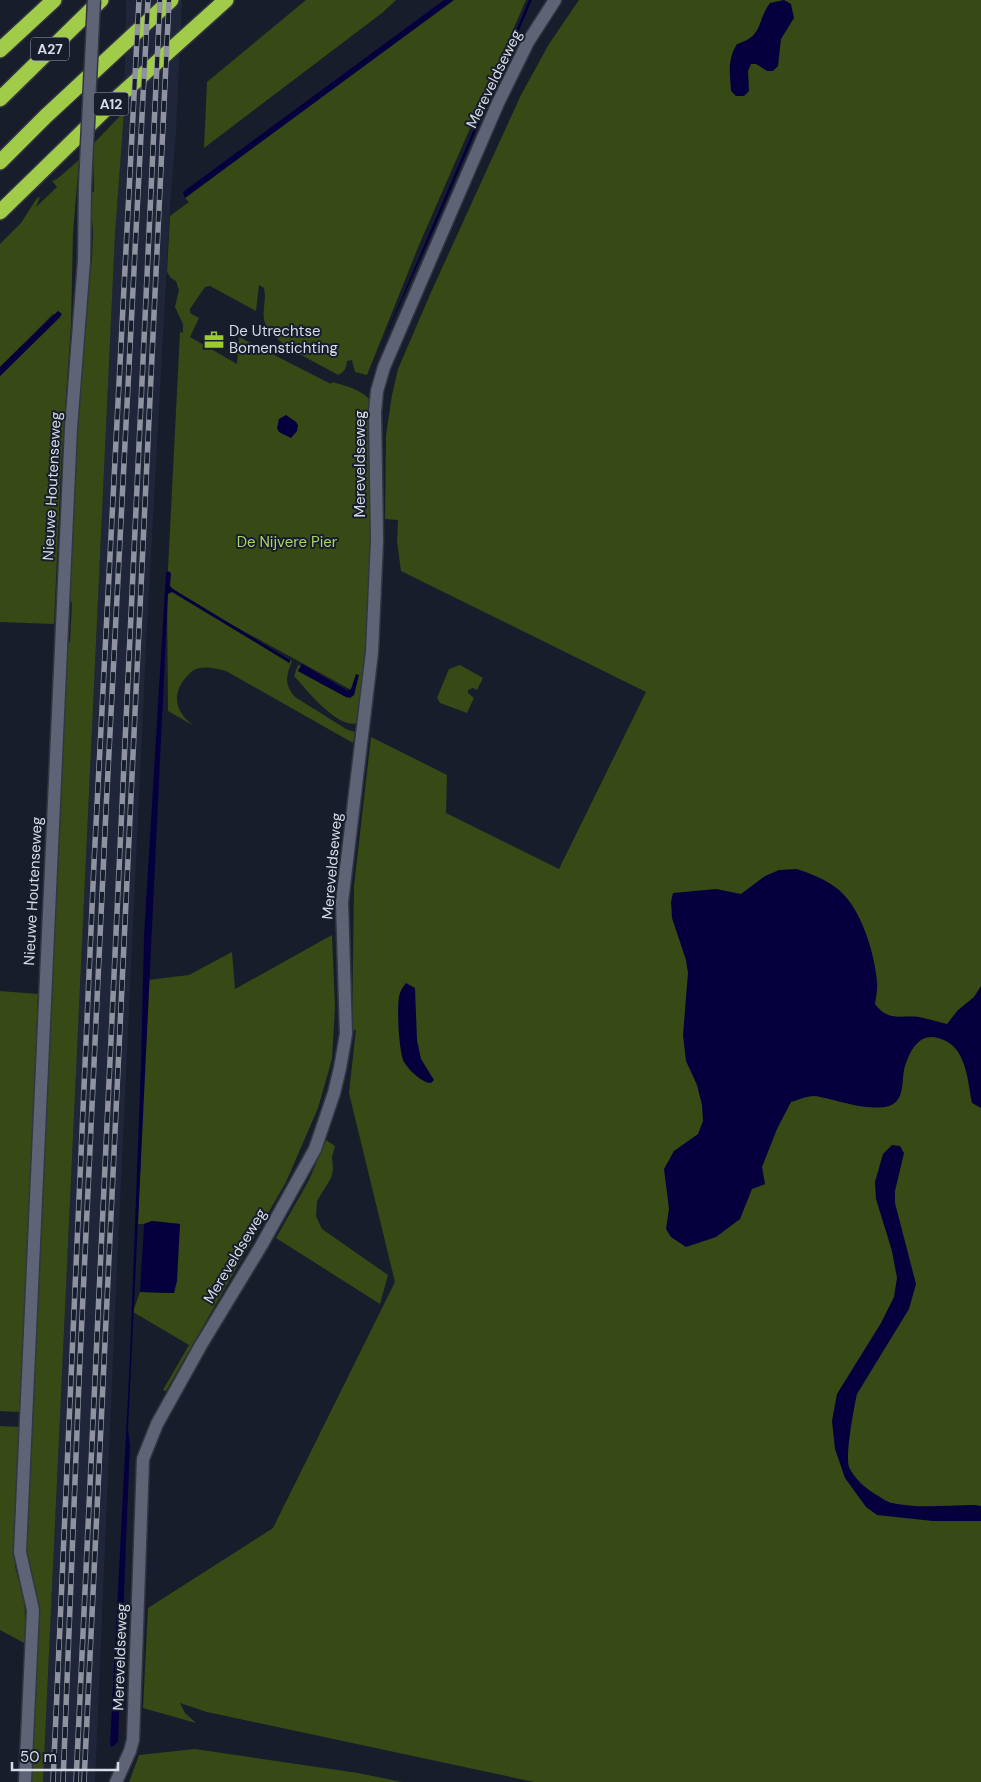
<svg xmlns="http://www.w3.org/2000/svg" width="981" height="1782" font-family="'DM Sans',sans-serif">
	<rect width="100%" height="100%" fill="#181d2c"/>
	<!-- built -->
	<path fill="#20263a" d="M126,0H182L176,132L170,206L146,646L115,1310L95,1782H43L115,234L124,112Z"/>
	<!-- green -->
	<path fill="#374915" d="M306,0H396L382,13L204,148L207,82Z
		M449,0H526L419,245L367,375L355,372L352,360L347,361C346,368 345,372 338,375C320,364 271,343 265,323C261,312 267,300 264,288L259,285L256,311L210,286L205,287L190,309V313L199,318L190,337L237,364L239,337L331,384L332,382C346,386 364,390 372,403L371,635L358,723C338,730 306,689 294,676L298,665L301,666L298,671L346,697L353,696L355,692L181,597L289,663L290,660L292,661C286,676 284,684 295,697L346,729L355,732L353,743L226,671C217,669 203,665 194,670C190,672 186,678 183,681C171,699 178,714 194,726L168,711L167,589L180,332L183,333V324L175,307L179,290L176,281L171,278L167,272L170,216L189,202L185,198Z
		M579,0H981V1782H534L207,1712L180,1703L185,1713L196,1723L143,1708L148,1608L273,1528L395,1282L349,1093L356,1029L352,1033L354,886L371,737L447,775L446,813L559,869L646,692L401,571L397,541L398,520L385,519L386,435L392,395L398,369L432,290L521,95L549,44Z
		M124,112L115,234L43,1782H30L32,1723L24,1555L34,1388L32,1377L66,648L70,641L72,603L68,596L75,439L85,305L92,260L93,232L90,196L94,191L93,144Z
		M79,160L73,233L71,325L61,467L54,624L0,622V376L60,317L53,314L0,367V244L21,223L37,198L40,197L36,207L57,187L52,181L57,179Z
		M460,665L483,678L477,690L473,688L468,690V693L474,698L467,713L440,703L437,698L449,669Z
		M332,935L335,1007L332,1059L318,1108L286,1182L166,1391L163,1390L189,1345L133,1312L140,1292L174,1293L180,1224L152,1221L144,1224H138L148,980L189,975L232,952L235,989Z
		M0,991L38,994L21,1412L0,1411Z
		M326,1140L335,1146L332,1157L333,1170L331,1178L317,1201L316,1216L322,1229L388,1275L380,1304L276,1238L309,1180Z
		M0,1426L20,1427L15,1566L18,1578L24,1590L26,1644L0,1630Z
		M195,1749L358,1773L402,1782H129L139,1755Z"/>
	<!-- water -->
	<path fill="#05003d" d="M444,0H454L185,198L183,192Z
		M529,0H532L433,231L379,351Z
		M784,0L791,4L794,18L781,39L778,66L773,71H767L756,64H751L748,71L749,91L744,96H736L731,91C730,73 727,60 737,44C764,36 756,22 770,3Z
		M58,311L62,314L60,317L0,376V367Z
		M286,415L296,422L298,425L297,431L291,438L279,432L277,428L279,419Z
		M168,571L171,573L170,586L173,589L290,660V663L172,592L168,594L128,1430L130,1445L118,1742L112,1747L110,1745L130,1357L141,1064L144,936L166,573Z
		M302,664L348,691L351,689L356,674L359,675L354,695L350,698L346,697L298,671Z
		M797,869C812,874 827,880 839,890C862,910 874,952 877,981C878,989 876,997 875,1004C888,1022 901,1015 919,1017C929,1019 938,1022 947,1024L958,1010L974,997L981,986V1108L972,1103C968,1083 967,1052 946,1041C923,1029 912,1045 905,1066C901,1078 906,1101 889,1106C871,1111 846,1103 829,1099C824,1098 818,1096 814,1096C807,1096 798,1100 791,1102L777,1129L762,1167L765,1184L752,1189L740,1219L716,1237L686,1247L671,1237L666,1229L669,1209L664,1169L674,1151L698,1134L703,1121L702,1105L697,1085L686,1061L683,1035L688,973L686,960L672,918L671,902L673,893L716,889L741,894L765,876L779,870Z
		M406,983L415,988L417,1040L421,1059L434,1080L431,1083C422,1083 409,1070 404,1062C399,1053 396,1003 400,993C401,989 404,986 406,983Z
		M892,1145L900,1146L904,1153L895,1191V1203L916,1284L909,1309L857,1394C854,1407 845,1456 849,1467C854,1478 865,1488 875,1494C881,1497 886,1502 892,1503C918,1509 947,1505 974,1505L981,1506V1521H933L877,1515L866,1507L845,1478L835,1449L832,1421L837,1394L881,1323L894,1297L897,1278L892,1251L876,1199L875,1182L883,1154Z
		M152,1221L180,1224L177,1281L174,1293L140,1292L144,1224Z"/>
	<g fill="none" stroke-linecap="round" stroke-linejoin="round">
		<defs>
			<path id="minor" d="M25,1782L33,1610L20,1552L71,428L84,261L85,186
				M116,1782L130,1751L133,1740L143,1459L157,1424L201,1345L261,1246L315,1149L334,1093L340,1068L346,1034L342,902L372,652L377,540L375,412L377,391L384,367L498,103L528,42L555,0"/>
			<path id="highway" d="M0,50L54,0
				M0,99L101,0
				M0,162L46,116L171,0
				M0,212L117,98L226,0"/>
		</defs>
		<!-- minor casing -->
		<use href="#minor" stroke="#333642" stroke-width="15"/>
		<!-- highway casing -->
		<use href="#highway" stroke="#333642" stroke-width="18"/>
		<!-- minor -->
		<use href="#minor" stroke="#5e6476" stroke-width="12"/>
		<!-- highway -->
		<use href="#highway" stroke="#a0cc49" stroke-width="15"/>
		<defs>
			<path id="rail" d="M53,1782L94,863L139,0
				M63,1782L79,1381L106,810L148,0
				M76,1782L160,0
				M84,1782L169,0"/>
		</defs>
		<!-- rail casing -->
		<use href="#rail" stroke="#8f93a0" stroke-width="5.5"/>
		<!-- rail -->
		<use href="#rail" stroke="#181d2c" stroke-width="4" stroke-dasharray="11" stroke-linecap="butt"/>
		<defs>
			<path id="minor-bridge" d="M85,186L94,0"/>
		</defs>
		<!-- minor-bridge casing -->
		<use href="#minor-bridge" stroke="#333642" stroke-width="15" stroke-linecap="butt"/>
		<!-- minor-bridge -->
		<use href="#minor-bridge" stroke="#5e6476" stroke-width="12"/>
	</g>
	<!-- icons -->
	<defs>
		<symbol id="office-bare" viewBox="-9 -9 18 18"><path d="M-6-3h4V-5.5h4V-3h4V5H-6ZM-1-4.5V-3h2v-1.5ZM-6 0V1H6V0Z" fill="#9bcb33" stroke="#181d2c" stroke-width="2.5" paint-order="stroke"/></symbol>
	</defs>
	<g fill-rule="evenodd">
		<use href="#office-bare" x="200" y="326" width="28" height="28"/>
	</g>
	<g text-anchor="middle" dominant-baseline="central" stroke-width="4" stroke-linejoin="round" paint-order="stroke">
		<!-- shield labels -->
		<g fill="#181d2c" stroke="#9ea3af" stroke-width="1">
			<rect x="31" y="37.5" width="38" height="23" rx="4"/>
			<rect x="93.5" y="92.5" width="35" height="23" rx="4"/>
		</g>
		<g font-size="14" font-weight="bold" fill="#d8dce7">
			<text x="50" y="49">A27</text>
			<text x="111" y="104">A12</text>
		</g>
		<!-- street labels -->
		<g font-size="15" fill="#d8dce7" stroke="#181d2c">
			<text transform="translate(494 79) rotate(-64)">Mereveldseweg</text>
			<text transform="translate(360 464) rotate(-90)">Mereveldseweg</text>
			<text transform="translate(52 486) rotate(-87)">Nieuwe Houtenseweg</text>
			<text transform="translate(332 866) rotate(-85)">Mereveldseweg</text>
			<text transform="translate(33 891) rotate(-87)">Nieuwe Houtenseweg</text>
			<text transform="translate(235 1256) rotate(-59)">Mereveldseweg</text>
			<text transform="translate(120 1657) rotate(-88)">Mereveldseweg</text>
		</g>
		<!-- poi labels -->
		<g font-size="15" fill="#d8dce7" stroke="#181d2c" text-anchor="start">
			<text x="229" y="331">De Utrechtse<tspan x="229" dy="17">Bomenstichting</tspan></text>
		</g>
		<!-- park labels -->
		<g font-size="15" fill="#add469" stroke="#181d2c">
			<text x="287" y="542">De Nijvere Pier</text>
		</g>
	</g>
	<!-- scale -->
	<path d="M12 1762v8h106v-8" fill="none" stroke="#d8dce7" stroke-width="2.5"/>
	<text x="20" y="1762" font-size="15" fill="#d8dce7" stroke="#181d2c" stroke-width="4" paint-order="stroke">50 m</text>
</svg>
